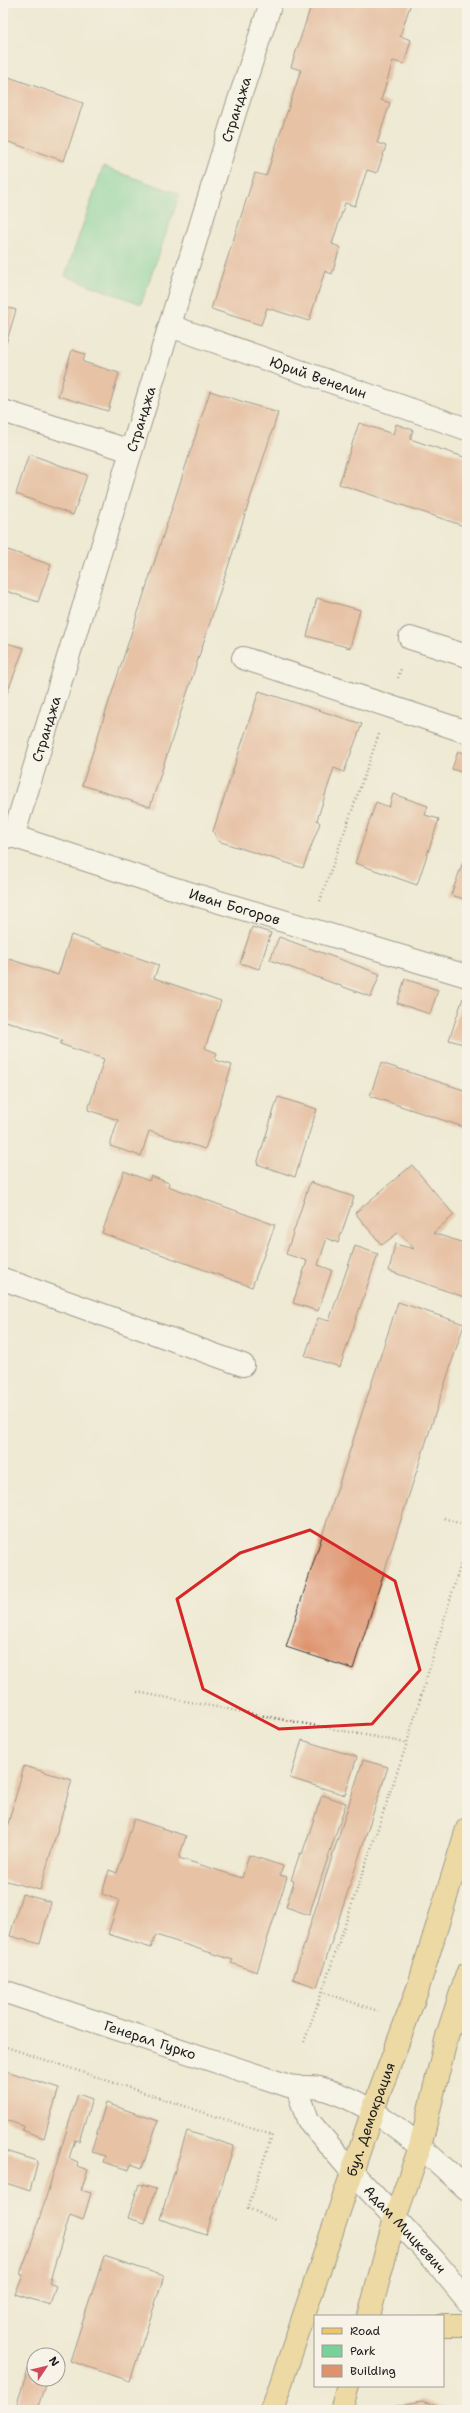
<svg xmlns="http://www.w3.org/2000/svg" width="470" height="2413" font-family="'Shantell Sans',sans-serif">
	<rect width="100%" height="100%" fill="#f7f3e8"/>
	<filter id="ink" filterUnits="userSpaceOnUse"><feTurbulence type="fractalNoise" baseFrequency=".025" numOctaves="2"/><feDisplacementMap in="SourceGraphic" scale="8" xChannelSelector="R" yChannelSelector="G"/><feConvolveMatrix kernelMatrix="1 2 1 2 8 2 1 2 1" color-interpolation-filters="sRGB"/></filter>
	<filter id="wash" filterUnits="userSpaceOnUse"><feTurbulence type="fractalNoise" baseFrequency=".012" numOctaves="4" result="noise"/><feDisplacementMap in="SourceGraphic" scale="16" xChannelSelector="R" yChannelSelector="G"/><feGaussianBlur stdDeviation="0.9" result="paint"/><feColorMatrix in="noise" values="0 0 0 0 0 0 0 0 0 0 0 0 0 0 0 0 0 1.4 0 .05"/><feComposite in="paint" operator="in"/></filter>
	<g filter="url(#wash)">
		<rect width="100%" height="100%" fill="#efead3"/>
		<!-- green -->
		<path fill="#77d198" stroke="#4a765a" d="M103,167L180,194L141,304L65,276Z"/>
		<g id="blocks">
			<!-- building -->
			<path fill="#de936d" d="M312,3H411L400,36L411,40L404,64L393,61L381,100L390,103L377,143L386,146L377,173L367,170L355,206L345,203L332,244L340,247L332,274L325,271L309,321L267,308L261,325L211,309L255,173L266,176L301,70L291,67Z
				M3,75L83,103L64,161L3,140Z
				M3,306L16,310L5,347L3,346Z
				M72,350L85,354L83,362L119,373L108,411L58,396Z
				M210,391L278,413L150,807L82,785Z
				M359,423L393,434L396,424L413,430L410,439L467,458V527L339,484Z
				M29,454L87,475L73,515L16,494Z
				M8,550L51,565L38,602L3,590V566Z
				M317,598L360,610L350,648L307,636Z
				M3,642L24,648L3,704Z
				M259,691L362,724L344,772L334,768L317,820L320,823L303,868L218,841L213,831Z
				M458,751L467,754V774L452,769Z
				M393,794L428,806L425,815L439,819L417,885L355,863L376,802L389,807Z
				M467,851V900L451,895Z
				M252,927L271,933L259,969L240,963Z
				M71,935L159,965L154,978L221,1001L205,1048L217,1053L215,1060L232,1065L205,1149L149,1131L141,1156L110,1146L118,1120L88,1110L104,1059L60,1044L62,1040L3,1020V957L58,975Z
				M279,937L380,974L371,997L270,960Z
				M405,979L438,990L430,1014L397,1003Z
				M463,998L467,1000V1045L449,1040Z
				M381,1063L467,1091V1128L370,1096Z
				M278,1097L317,1109L295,1177L257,1164Z
				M412,1165L454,1215L433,1233L467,1244V1298L389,1271L395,1244L414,1249L399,1232L382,1245L355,1213Z
				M124,1171L149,1181L151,1176L169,1183L168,1186L275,1225L252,1287L102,1233Z
				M310,1182L354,1197L338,1243L327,1238L318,1265L332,1270L318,1311L293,1303L307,1261L286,1254Z
				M355,1246L378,1254L340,1367L305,1356L318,1318L329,1321Z
				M398,1302L464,1324L353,1669L286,1647Z
				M302,1740L357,1757L345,1795L290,1778Z
				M363,1760L388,1767L317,1987L293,1979Z
				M24,1766L72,1780L40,1890L3,1880V1842Z
				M322,1795L346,1803L309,1915L286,1907L294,1881L291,1880L300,1853L302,1854Z
				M134,1819L186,1836L179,1858L242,1878L249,1855L283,1866L280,1875L287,1877L257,1972L231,1963L233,1960L156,1935L151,1948L108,1934L119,1900L102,1894L109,1870L117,1873Z
				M22,1894L51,1902L40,1944L10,1936Z
				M3,2070L59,2088L44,2138L22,2130L23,2126L3,2119Z
				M78,2094L92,2099L79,2141L75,2140L69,2158L78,2162L77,2166L88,2170L81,2190L91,2193L83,2220L70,2215L49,2283L56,2286L50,2305L15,2294L23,2275L20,2274L33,2239Z
				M106,2103L158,2121L142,2168L131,2164L129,2170L103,2162L105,2156L91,2152Z
				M187,2131L234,2146L206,2235L160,2219Z
				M3,2150L38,2161L30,2191L6,2183L3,2193Z
				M139,2184L156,2189L145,2223L128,2218Z
				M104,2256L164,2276L130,2381L70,2361Z
				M28,2369L34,2371V2379H47L37,2410H15Z
				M422,2401L448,2410H384L385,2408Z"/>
		</g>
	</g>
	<g filter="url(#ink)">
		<use href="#blocks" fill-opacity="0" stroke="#3c3b37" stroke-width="1"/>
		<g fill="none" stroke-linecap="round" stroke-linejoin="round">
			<defs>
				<g id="minor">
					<path id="s1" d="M170,326L467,429"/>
					<path d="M3,411L131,451"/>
					<path d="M410,638L467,656"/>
					<path d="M243,658L467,732"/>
					<path id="s2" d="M3,833L166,886L467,976"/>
					<path id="s3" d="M13,837L236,109L271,3"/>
					<path d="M3,1279L243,1365"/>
					<path id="s4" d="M3,1991L289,2086C299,2088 310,2086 320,2088C379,2104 423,2149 467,2189"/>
					<path id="s5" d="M297,2088L308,2120L352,2172L435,2261L467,2300"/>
				</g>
				<g id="major">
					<path d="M369,2316L395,2218L420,2147L447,2036L467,1974"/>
					<path d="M443,2325H467"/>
					<path id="s6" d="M272,2410L373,2110L418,1988L467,1829"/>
					<path d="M341,2410L348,2386"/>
				</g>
			</defs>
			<!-- minor casing -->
			<use href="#minor" stroke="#3c3b37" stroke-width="24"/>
			<!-- major casing -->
			<use href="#major" stroke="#3c3b37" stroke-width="24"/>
			<!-- path -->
			<path stroke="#3c3b37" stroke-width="2.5" stroke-dasharray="1 3" stroke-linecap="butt" d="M398,678L401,668
				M320,901L379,734
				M444,1518L467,1526
				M137,1692L407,1743
				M322,1992L407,1743L467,1543
				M304,2042L322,1992L378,2011
				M3,2046L272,2135L248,2208L275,2220"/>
			<!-- minor -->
			<use href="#minor" stroke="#fff" stroke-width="22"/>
			<!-- major -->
			<use href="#major" stroke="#ebc669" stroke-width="22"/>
		</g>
	</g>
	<!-- marked area -->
	<path d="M0 0H470V2413H0ZM310,1530L395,1581L420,1670L372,1724L279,1729L203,1689L177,1599L240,1553Z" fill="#efead3" fill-opacity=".55" fill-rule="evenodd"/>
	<path fill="none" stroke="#d62828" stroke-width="3" stroke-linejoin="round" d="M310,1530L395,1581L420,1670L372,1724L279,1729L203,1689L177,1599L240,1553Z"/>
	<g text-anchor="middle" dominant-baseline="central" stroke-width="4" stroke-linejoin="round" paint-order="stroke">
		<!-- street labels -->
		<g font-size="14" fill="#1c1c1c" stroke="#f7f3e8">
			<text stroke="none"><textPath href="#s3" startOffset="761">Странджа</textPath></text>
			<text stroke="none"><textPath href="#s1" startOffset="157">Юрий Венелин</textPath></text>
			<text stroke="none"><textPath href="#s3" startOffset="437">Странджа</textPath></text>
			<text stroke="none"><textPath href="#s3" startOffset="113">Странджа</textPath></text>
			<text stroke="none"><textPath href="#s2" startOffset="243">Иван Богоров</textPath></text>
			<text stroke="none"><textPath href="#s4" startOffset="155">Генерал Гурко</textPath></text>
			<text stroke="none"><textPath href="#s6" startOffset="307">бул. Демокрация</textPath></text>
			<text stroke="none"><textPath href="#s5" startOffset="180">Адам Мицкевич</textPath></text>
		</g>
	</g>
	<!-- margin -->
	<rect width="470" height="2413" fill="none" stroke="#f7f3e8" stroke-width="16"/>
	<!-- legend -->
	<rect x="314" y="2315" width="130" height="72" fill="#f7f3e8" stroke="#9f9d96"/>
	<rect x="322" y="2328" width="20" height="6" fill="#ebc669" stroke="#9f9d96"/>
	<text x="350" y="2335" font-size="12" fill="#1c1c1c">Road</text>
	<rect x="322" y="2345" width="20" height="12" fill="#77d198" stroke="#9f9d96"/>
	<text x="350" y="2355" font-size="12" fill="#1c1c1c">Park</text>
	<rect x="322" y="2365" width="20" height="12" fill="#de936d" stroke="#9f9d96"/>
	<text x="350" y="2375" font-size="12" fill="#1c1c1c">Building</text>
	<!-- north arrow -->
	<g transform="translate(46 2367) rotate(55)"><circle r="19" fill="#f7f3e8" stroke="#9f9d96"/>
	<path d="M0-3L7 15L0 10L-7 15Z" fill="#d1495b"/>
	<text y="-6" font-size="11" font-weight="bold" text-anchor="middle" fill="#1c1c1c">N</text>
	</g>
</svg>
